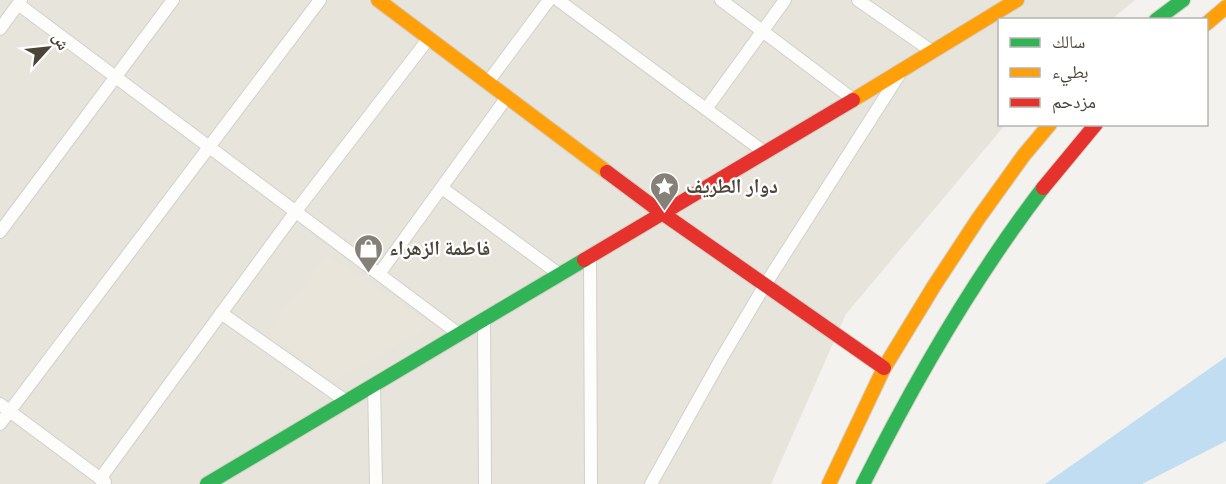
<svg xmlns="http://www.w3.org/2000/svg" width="1226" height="484" font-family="'Roboto Condensed','Noto Naskh Arabic',sans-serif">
	<rect width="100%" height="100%" fill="#f4f2ee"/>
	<!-- residential -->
	<path fill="#e7e4dc" d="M0,0H1135L1112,19L1000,20V124L1005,125L846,314L771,484H0Z"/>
	<!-- education -->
	<path fill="#eae5da" d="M327,256L422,317L424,330L333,382L266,332Z"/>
	<!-- water -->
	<path fill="#c0ddf1" d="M1226,357V441L1142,484H1045Z"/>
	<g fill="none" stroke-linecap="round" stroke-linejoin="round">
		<defs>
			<path id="street" d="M558,0L764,152
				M721,0L854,100
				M858,0L933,52
				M18,4L459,334
				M0,29L21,0
				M488,82L549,0
				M706,109L785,0
				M442,188L559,274
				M0,232L173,0
				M590,256L591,484
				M379,274L507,97
				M221,313L346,401
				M484,319L485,484
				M374,384L376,484
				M0,404L105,482
				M0,424L320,0
				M100,479L296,211L429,38
				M651,484L721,359L765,285L899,75"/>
			<path id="fast" d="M1156,20L1183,0
				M207,484L584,260
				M863,484C915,380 972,281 1043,188"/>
			<path id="slow" d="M378,0L607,172
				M1206,24L1226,7
				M853,100L1017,0
				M829,484L884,368L934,286L978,219L1024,155L1050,124"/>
			<path id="jam" d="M607,172L662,213L884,368
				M1043,188L1096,124
				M584,260L853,100"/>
		</defs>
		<!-- street casing -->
		<use href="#street" stroke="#d2d0cb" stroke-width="14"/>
		<!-- fast casing -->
		<use href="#fast" stroke="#d3cfc5" stroke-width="16"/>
		<!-- slow casing -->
		<use href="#slow" stroke="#d3cfc5" stroke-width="16"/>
		<!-- jam casing -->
		<use href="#jam" stroke="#d3cfc5" stroke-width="16"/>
		<!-- street -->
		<use href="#street" stroke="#fdfdfc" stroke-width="12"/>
		<!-- fast -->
		<use href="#fast" stroke="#30b455" stroke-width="14"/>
		<!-- slow -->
		<use href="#slow" stroke="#ff9f0a" stroke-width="14"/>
		<!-- jam -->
		<use href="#jam" stroke="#e5322d" stroke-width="14"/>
	</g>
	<!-- icons -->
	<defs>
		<symbol id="sight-pin" viewBox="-11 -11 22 30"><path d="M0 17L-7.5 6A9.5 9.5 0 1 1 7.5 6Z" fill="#868178" stroke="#fff"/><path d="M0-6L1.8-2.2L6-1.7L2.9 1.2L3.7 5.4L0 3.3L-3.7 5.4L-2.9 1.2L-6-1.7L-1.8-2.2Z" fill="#fff"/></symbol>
		<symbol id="shop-pin" viewBox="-11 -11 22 30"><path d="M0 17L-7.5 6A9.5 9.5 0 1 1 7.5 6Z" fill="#868178" stroke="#fff"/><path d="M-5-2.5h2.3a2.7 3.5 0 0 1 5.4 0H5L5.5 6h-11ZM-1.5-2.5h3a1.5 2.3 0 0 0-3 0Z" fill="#fff"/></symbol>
	</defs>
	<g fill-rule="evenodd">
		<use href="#sight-pin" x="648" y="170" width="33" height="45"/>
		<use href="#shop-pin" x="352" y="232" width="33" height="45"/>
	</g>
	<g text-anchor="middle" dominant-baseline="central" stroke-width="4.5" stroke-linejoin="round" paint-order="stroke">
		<!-- poi labels -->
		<g font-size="20" font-weight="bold" fill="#4b4439" stroke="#fff" text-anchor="start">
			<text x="686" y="186">دوار الطريف</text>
			<text x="389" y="248">فاطمة الزهراء</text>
		</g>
	</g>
	<!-- legend -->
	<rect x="998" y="18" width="210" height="108" fill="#ffffff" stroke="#b7b4b0" stroke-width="1.5"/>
	<rect x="1010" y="38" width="30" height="9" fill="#30b455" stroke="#b7b4b0" stroke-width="1.5"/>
	<text x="1052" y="48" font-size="18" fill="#4b4439">سالك</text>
	<rect x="1010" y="68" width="30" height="9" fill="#ff9f0a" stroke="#b7b4b0" stroke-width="1.5"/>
	<text x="1052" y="78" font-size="18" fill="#4b4439">بطيء</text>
	<rect x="1010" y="98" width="30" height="9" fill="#e5322d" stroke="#b7b4b0" stroke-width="1.5"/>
	<text x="1052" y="108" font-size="18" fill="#4b4439">مزدحم</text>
	<!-- north arrow -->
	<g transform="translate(48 48) rotate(63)" stroke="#ffffff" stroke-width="4.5" paint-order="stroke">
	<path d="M0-4.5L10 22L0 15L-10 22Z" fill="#4b4439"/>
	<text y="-9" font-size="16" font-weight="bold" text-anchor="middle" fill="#4b4439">ش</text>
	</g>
</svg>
